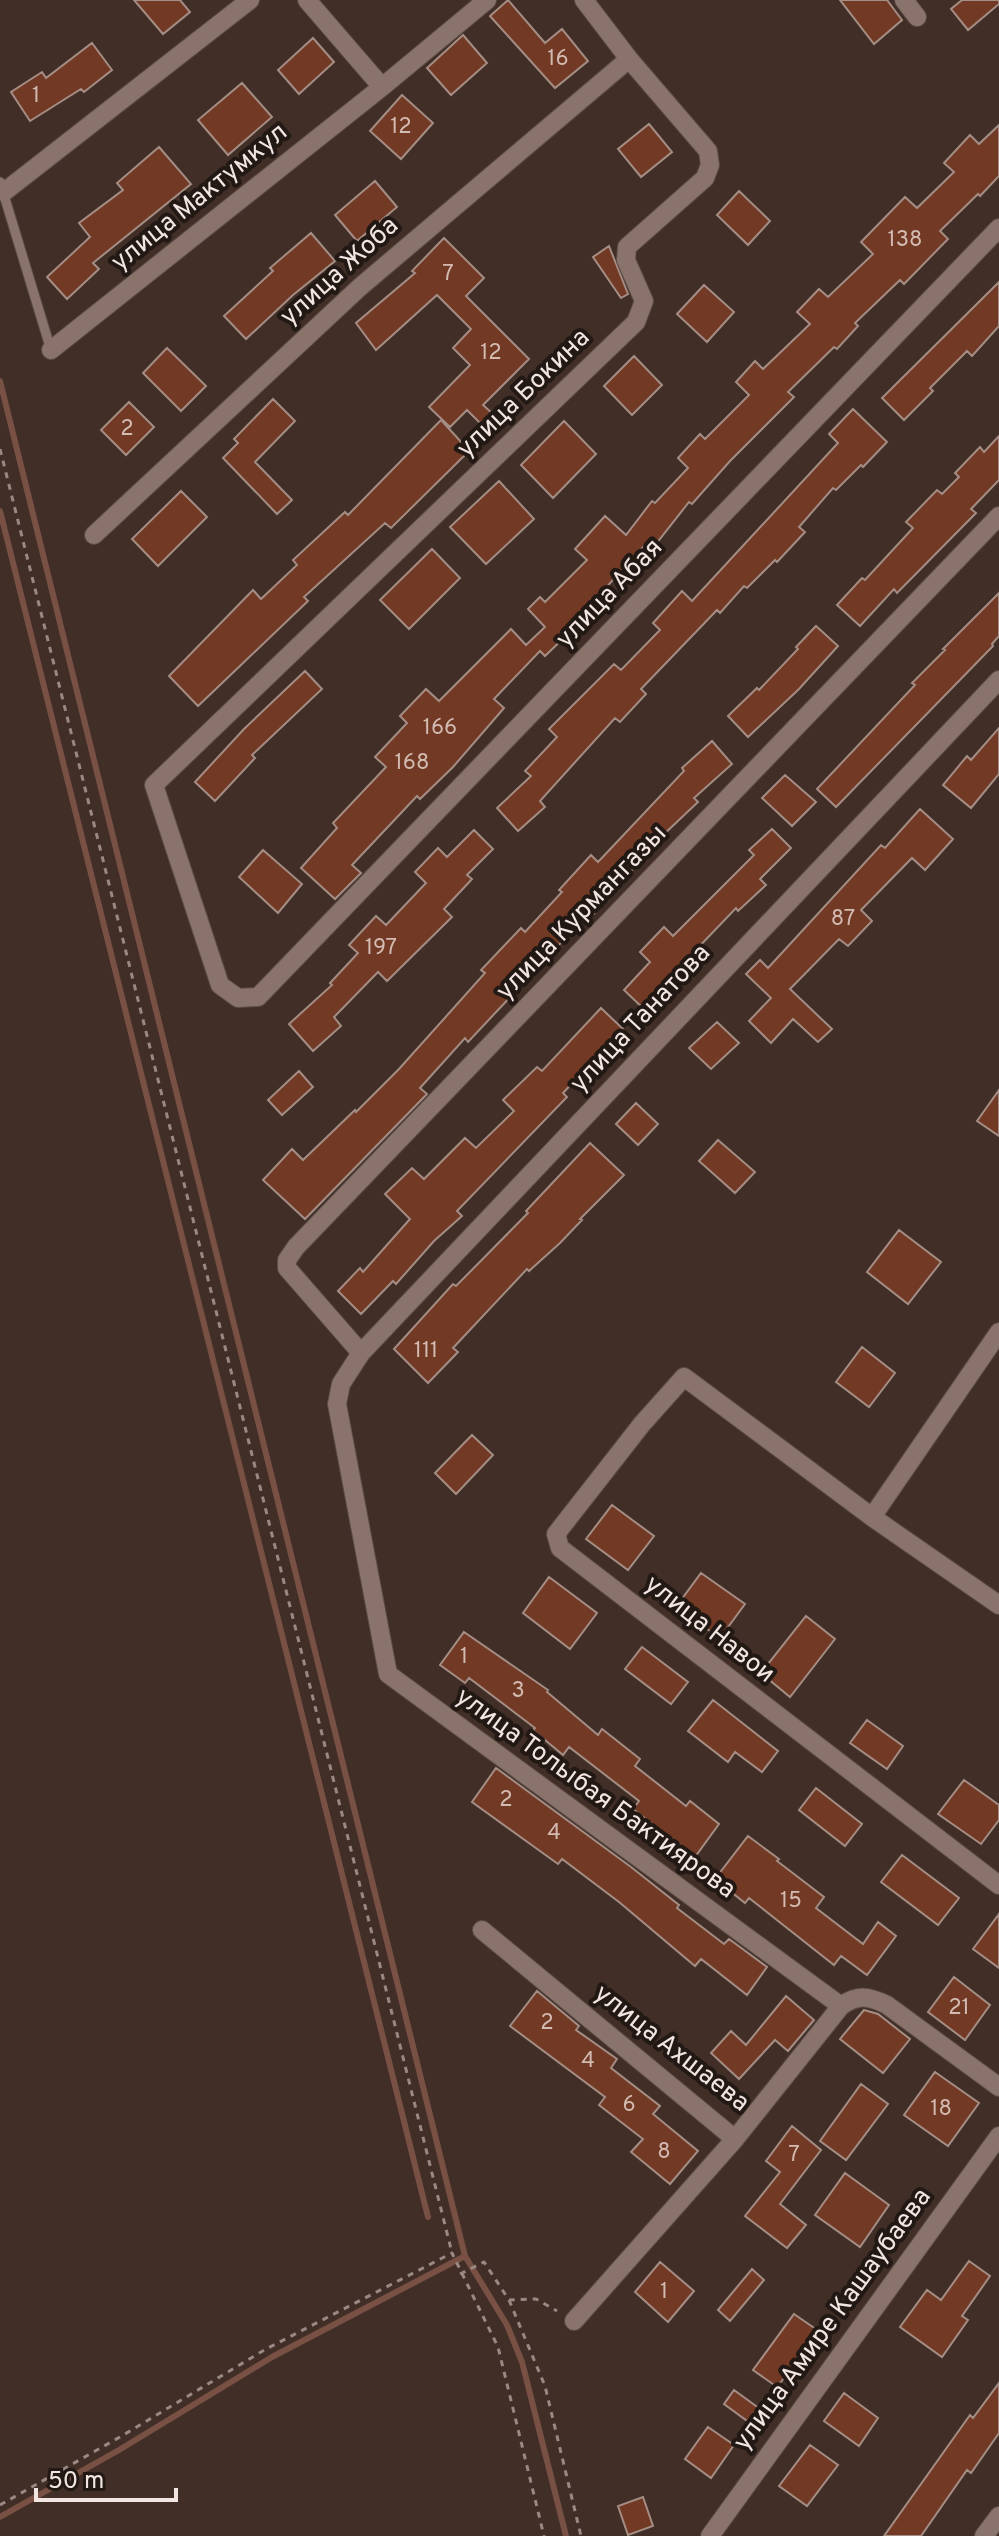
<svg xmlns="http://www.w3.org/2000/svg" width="999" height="2536" font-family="Overpass,sans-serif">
	<rect width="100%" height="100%" fill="#412e27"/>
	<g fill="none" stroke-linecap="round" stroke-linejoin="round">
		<!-- stream -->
		<path stroke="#785044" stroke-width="6" d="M0,381L465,2256L507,2325L522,2362L566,2536
			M0,511L428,2217
			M0,2517L119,2450L272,2357L465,2256"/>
	</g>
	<!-- building -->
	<path fill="#723924" stroke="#a48d84" stroke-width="2" d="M134,0H180L190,12L163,34Z
		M508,0L545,43L562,29L588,61L555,88L490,16Z
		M840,0H887L902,20L874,44Z
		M962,0H999V4L968,30L951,9Z
		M463,35L487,63L451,95L427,68Z
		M313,38L334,62L299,94L278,70Z
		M92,43L112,70L84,92L81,89L30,121L11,92L42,72L46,78Z
		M242,83L272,117L228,155L198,120Z
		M402,95L433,123L401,159L370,131Z
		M649,124L672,152L641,177L618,149Z
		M999,125V176L980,196L978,194L940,231L948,239L904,284L900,280L855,323L858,326L837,349L834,347L788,392L794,397L730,461L692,504L689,502L652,549L646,544L600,594L604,599L545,656L540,651L494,699L504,708L453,767L420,799L417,796L352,865L361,873L335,899L301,868L337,828L333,823L386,767L375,757L407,723L400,716L426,689L439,701L511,629L526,645L545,627L528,609L540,597L545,602L587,560L575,549L605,516L626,535L652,501L655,503L688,468L678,458L700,434L705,439L749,395L736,382L755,361L763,369L810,324L797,312L819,289L828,297L873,254L861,242L905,197L917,208L954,172L944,163L970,135L979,144Z
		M159,147L191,184L93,263L99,269L67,299L47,277L90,237L79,223L123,190L117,183Z
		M375,181L397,207L357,241L335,215Z
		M739,191L770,221L748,245L717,215Z
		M311,233L335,261L293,295L246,339L224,316L273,271L270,268Z
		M444,238L484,278L466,296L529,359L483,405L492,413L482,425L467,410L450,427L429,407L470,365L453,348L471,329L437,295L376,350L356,323L415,273L412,271Z
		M609,246L628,294L621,298L593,257Z
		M999,282V326L972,356L967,351L930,388L933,391L904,420L882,398Z
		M704,285L734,312L707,342L677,314Z
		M167,348L206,386L181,411L143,373Z
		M634,356L662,385L632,415L604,386Z
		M273,399L295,421L255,462L292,500L277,514L223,458L238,443L234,439Z
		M129,402L154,427L126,455L101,430Z
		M853,409L887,442L863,467L861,465L836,490L833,488L799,527L805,532L777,562L775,560L747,588L744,586L720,613L717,610L641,689L646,694L620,722L615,718L540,801L545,807L518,831L497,808L531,776L525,771L557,737L549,729L614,664L621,670L660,630L653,623L682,591L692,601L838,443L829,434Z
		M441,420L463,444L459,449L465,455L391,528L385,523L304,597L308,601L198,706L169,676L253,590L261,599L297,565L293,560L345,512L348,515Z
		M564,421L596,454L553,498L521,465Z
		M999,436V480L971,509L976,513L897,593L894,589L860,626L837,605L862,578L865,580L913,528L906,522L937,490L942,494L959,477L955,473L980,447L984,452Z
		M499,481L534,519L486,564L450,527Z
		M181,491L207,517L158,566L132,539Z
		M432,549L460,578L409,629L380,600Z
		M999,593V636L992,644L993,646L836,807L817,789L915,685L912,683L945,650L943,649Z
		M816,626L838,646L799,689L748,737L728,716L757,688L759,690L798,649L796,647Z
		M305,671L322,689L252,755L255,758L215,801L195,782L244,729Z
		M999,728V774L971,808L943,785L967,756L971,760Z
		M712,741L732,764L694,798L698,802L661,837L590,918L587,915L468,1042L465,1038L420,1088L427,1094L305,1219L263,1180L292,1149L303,1160L355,1110L356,1112L399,1069L485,973L481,970L521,928L525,932L562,892L559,890L591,855L598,862L684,771L682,768Z
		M785,775L816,802L792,826L762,798Z
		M920,809L953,839L925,870L912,858L861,910L872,921L848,946L839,939L790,989L832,1029L818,1042L793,1019L771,1043L749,1021L771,998L746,974L760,960L768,968L881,845L885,848Z
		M772,829L791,848L760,879L766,885L738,911L736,908L692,954L696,958L646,1011L624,990L650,962L640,952L664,927L673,936L754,855L749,850Z
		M474,830L493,849L467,875L472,879L444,909L452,917L387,981L378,972L334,1017L341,1026L313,1051L289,1024L332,985L330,983L358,953L349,945L376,916L386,925L426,883L415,872L438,848L447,857Z
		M263,850L302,884L278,913L239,877Z
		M601,1008L623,1029L563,1093L567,1097L457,1211L462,1216L434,1241L396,1284L393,1281L361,1314L338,1291L360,1268L363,1272L410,1219L385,1194L412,1168L424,1179L465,1138L476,1148L514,1111L503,1100L537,1067L542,1071Z
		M717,1022L739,1043L711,1069L689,1048Z
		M299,1071L313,1087L282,1115L268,1100Z
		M999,1090V1136L977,1121Z
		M636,1103L658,1124L638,1145L616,1124Z
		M718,1140L755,1172L735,1193L699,1161Z
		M590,1143L624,1175L580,1219L582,1220L560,1243L529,1271L527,1269L453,1348L458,1352L428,1383L394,1349L453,1284L456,1286L528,1213L526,1211Z
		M899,1230L941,1262L908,1304L867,1272Z
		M862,1347L895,1373L869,1407L836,1382Z
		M472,1435L493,1455L456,1494L435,1473Z
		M612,1505L654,1536L628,1570L586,1539Z
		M701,1573L745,1604L720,1638L676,1607Z
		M549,1577L597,1613L570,1649L523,1613Z
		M806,1616L835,1639L790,1697L761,1673Z
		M464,1632L548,1690L547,1692L598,1735L602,1729L640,1759L635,1766L686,1806L690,1801L719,1824L695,1857L633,1809L639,1801L569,1747L563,1755L533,1730L535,1728L469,1678L465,1683L440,1665Z
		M642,1647L688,1682L671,1704L625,1669Z
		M713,1700L778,1751L762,1772L735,1752L728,1762L688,1731Z
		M867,1720L903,1746L887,1769L850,1743Z
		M496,1768L631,1867L679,1905L677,1908L724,1944L729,1939L767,1967L747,1995L701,1959L695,1966L619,1902L562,1859L558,1864L472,1802Z
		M964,1780L999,1805V1820L981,1844L938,1814Z
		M816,1788L862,1824L845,1846L799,1810Z
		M748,1836L779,1859L777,1861L824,1897L816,1908L863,1944L878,1922L896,1936L867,1975L841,1956L834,1965L749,1898L745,1903L715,1879Z
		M902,1855L959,1898L938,1925L881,1882Z
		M999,1914V1968L973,1949Z
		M954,1977L990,2005L965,2040L928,2012Z
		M537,1991L579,2026L576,2030L617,2059L611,2068L660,2106L653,2114L698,2151L670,2184L631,2152L643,2139L599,2105L605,2097L510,2026Z
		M786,1996L814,2020L788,2051L775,2040L739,2079L711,2053L731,2031L746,2045Z
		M864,2010L878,2014L910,2039L883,2073L840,2039Z
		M935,2072L979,2103L948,2146L904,2115Z
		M861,2084L888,2104L846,2160L820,2141Z
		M792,2126L821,2150L780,2204L806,2225L787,2248L745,2216L780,2172L766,2161Z
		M845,2173L889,2205L860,2247L815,2215Z
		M969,2261L990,2276L962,2316L968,2320L942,2357L900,2327L927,2290L941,2300Z
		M660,2262L694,2291L668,2322L635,2292Z
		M752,2269L764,2280L730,2321L718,2310Z
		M794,2314L820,2332L777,2387L753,2370Z
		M999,2383V2433L971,2473L967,2470L921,2536H884L970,2415L973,2418Z
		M734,2390L760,2409L750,2423L724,2404Z
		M844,2393L878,2418L859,2446L824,2421Z
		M708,2427L734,2445L711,2478L685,2459Z
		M810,2445L838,2465L807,2506L779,2486Z
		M643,2497L653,2526L628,2535L618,2506Z"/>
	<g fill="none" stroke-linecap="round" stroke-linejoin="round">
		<defs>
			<path id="service" d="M0,182L51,350"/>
			<path id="minor" d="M307,0L382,87
				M584,0L629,59L708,151L710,165L705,178L627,247L626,260L644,301L636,322L154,785L220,985L238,998L258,997L999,228
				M904,0L917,17
				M4,192L250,0
				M51,350L382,87L487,0
				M94,535L360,287L629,59
				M999,680L361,1353L341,1384L337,1404L388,1674L841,2006C858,1994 869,1996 887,2005L999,2087
				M361,1353L287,1268V1260L296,1247L999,516
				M872,1517L999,1332
				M999,1605L872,1517L684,1377L642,1424L556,1534L560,1548L999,1885
				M482,1930L735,2139L841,2006
				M574,2321L735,2139
				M710,2536L999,2136
				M984,2536L999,2516"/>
		</defs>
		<!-- service casing -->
		<use href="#service" stroke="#5c4c47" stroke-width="11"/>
		<!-- minor casing -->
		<use href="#minor" stroke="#5c4c47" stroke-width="20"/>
		<!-- path -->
		<path stroke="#998983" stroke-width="3" stroke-dasharray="6 6" stroke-linecap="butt" d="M0,449L452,2253
			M460,2274L484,2262L509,2300L536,2299L557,2311
			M509,2300L545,2386L581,2536
			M0,2505L120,2437L266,2349L452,2253L498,2347L544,2536"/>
		<!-- service -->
		<use href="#service" stroke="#8a736b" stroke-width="9"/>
		<!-- minor -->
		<use href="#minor" stroke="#8a736b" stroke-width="18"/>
	</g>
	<g text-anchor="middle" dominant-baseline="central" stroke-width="8" stroke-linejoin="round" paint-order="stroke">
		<!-- number labels -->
		<g font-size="22" fill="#d3bbb2">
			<text x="558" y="59">16</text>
			<text x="36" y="96">1</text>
			<text x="401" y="127">12</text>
			<text x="905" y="240">138</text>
			<text x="448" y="274">7</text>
			<text x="491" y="353">12</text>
			<text x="127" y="429">2</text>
			<text x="440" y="728">166</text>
			<text x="412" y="763">168</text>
			<text x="843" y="919">87</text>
			<text x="381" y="948">197</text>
			<text x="426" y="1351">111</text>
			<text x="464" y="1657">1</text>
			<text x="518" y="1691">3</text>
			<text x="506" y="1800">2</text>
			<text x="554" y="1833">4</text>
			<text x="791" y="1901">15</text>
			<text x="959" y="2008">21</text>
			<text x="547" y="2023">2</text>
			<text x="588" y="2061">4</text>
			<text x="629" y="2105">6</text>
			<text x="941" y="2109">18</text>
			<text x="664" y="2152">8</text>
			<text x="794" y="2155">7</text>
			<text x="664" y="2292">1</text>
		</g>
		<!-- street labels -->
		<g font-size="26" fill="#f3e6e2" stroke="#221915">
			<text transform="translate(200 198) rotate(-39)">улица Мактумкул</text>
			<text transform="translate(340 272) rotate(-42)">улица Жоба</text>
			<text transform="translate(524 394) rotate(-44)">улица Бокина</text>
			<text transform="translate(610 594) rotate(-46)">улица Абая</text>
			<text transform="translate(582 913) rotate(-46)">улица Курмангазы</text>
			<text transform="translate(641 1019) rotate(-47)">улица Танатова</text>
			<text transform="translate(709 1630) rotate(38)">улица Навои</text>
			<text transform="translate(595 1794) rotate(36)">улица Толыбая Бактиярова</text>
			<text transform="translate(671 2049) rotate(38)">улица Ахшаева</text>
			<text transform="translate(833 2320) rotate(-54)">улица Амире Кашаубаева</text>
		</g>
	</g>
	<!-- scale -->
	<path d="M36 2488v12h140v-12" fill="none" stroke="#f3e6e2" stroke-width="4"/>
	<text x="48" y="2488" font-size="24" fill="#f3e6e2" stroke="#221915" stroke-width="6" paint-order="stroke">50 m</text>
</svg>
